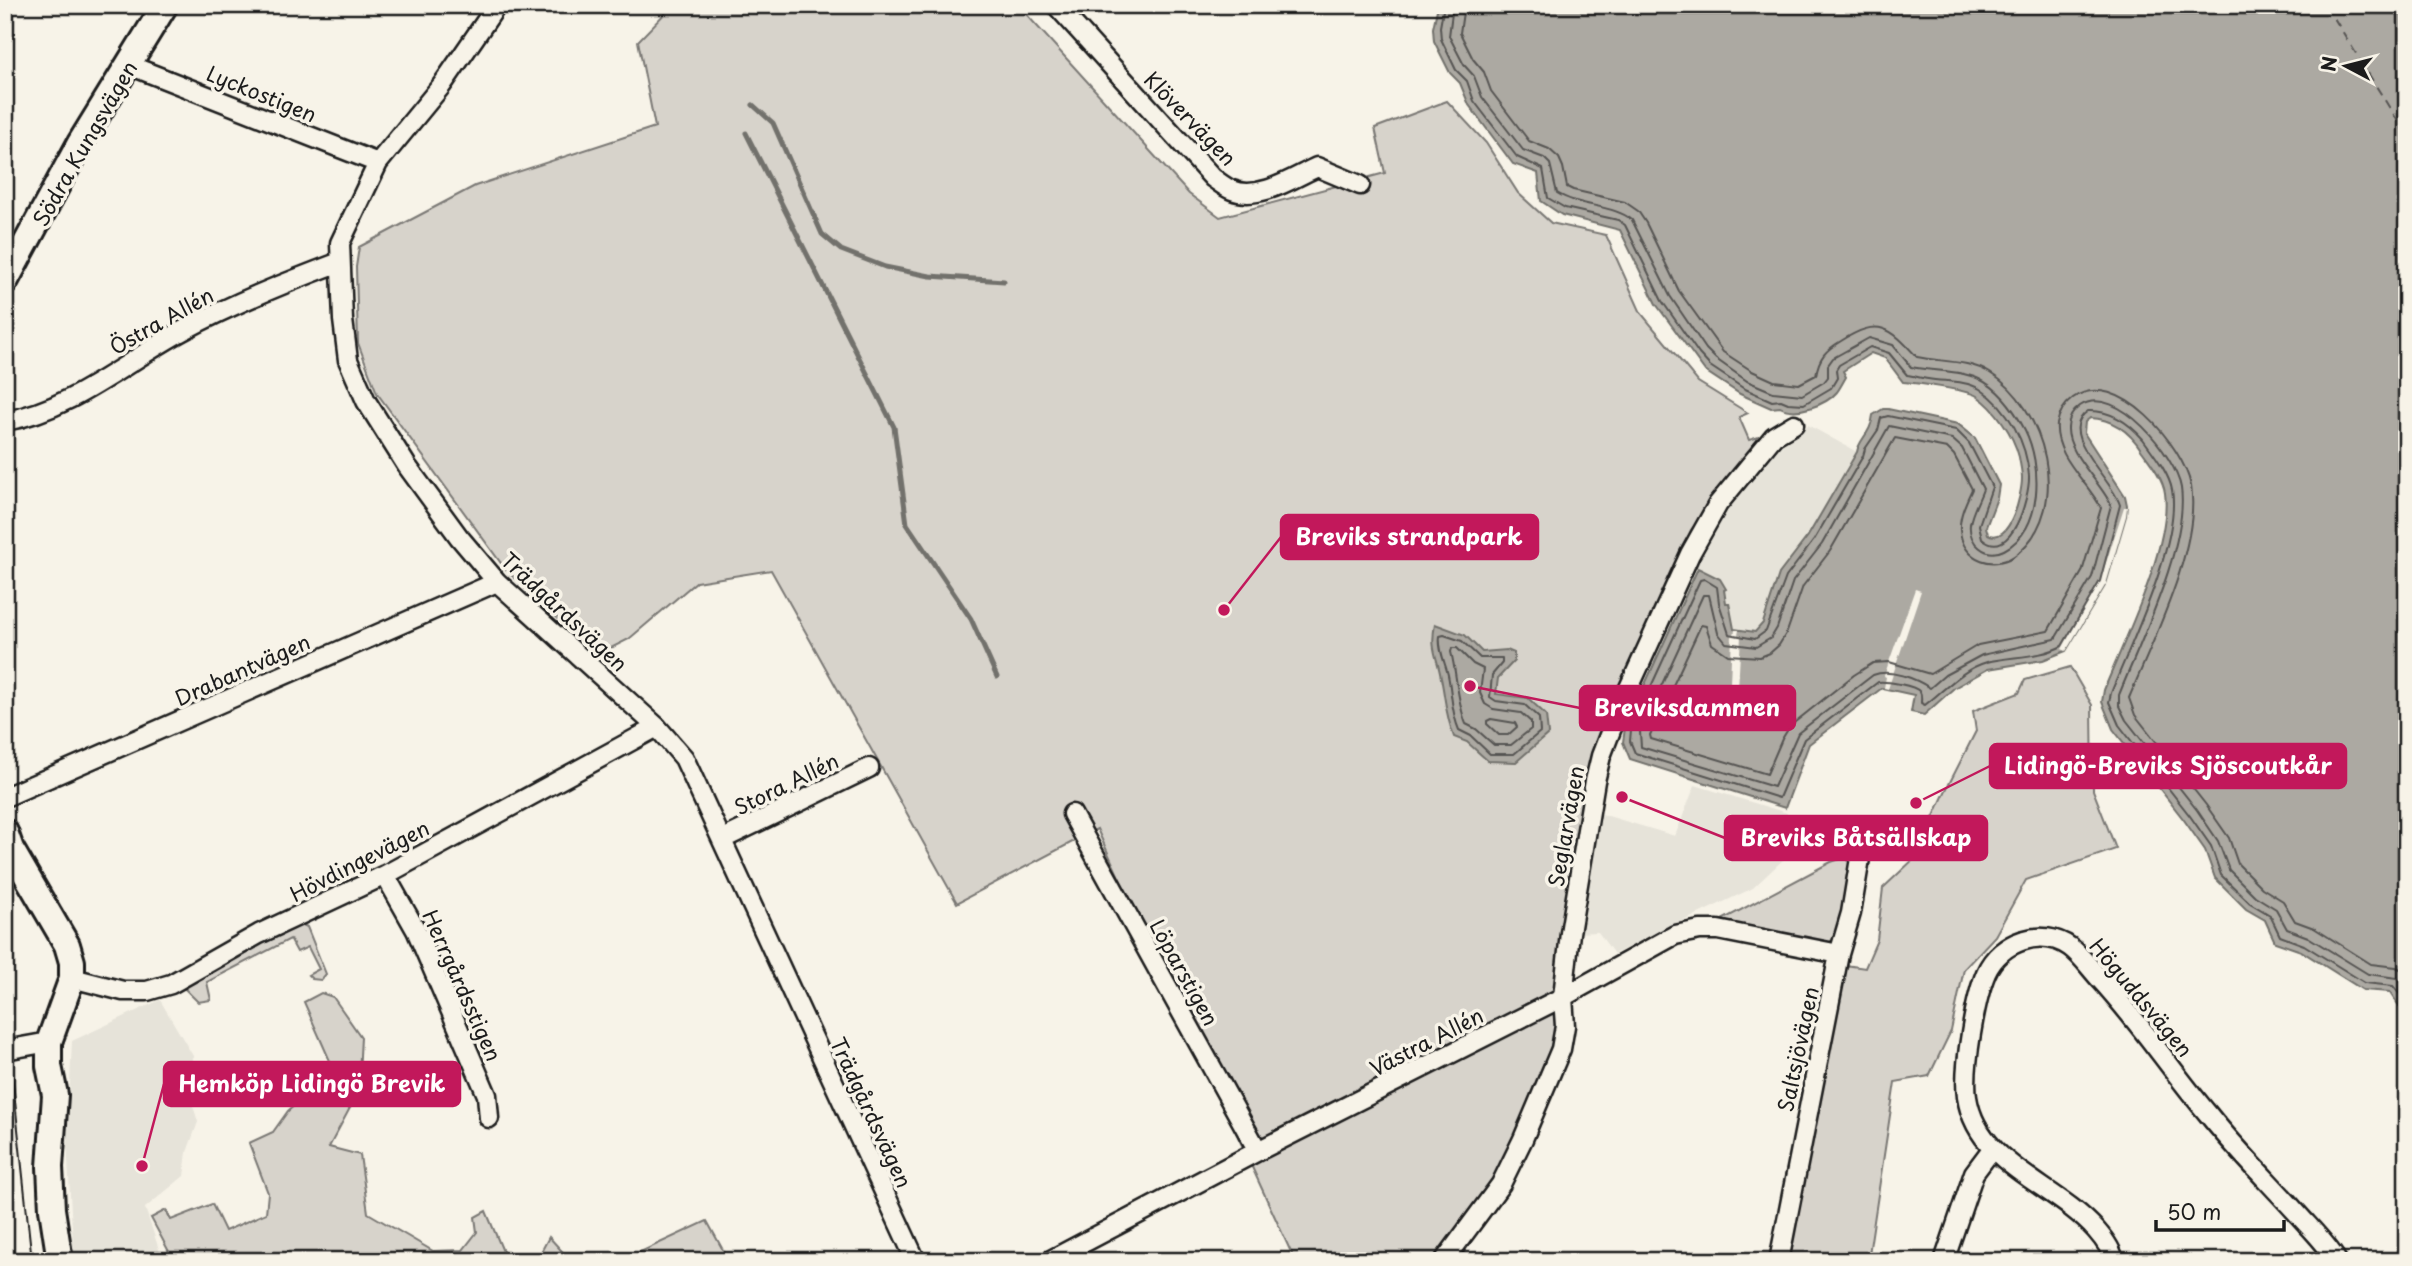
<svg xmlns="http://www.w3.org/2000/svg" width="2412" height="1266" font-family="'Playpen Sans',sans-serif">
	<rect width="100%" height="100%" fill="#f7f3e8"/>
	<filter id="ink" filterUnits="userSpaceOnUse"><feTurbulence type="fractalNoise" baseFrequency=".0143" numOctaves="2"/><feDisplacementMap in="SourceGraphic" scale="14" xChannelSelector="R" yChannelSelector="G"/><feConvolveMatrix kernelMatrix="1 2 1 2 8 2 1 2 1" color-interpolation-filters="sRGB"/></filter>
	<g filter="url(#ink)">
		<!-- built -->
		<path fill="#e6e3d9" d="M1808,425L1857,452L1808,536L1779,574L1761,626L1755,632L1733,629L1729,603L1726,604L1724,590L1726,589L1720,580L1692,564L1726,506L1753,474L1784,444Z
			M1695,785L1787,813L1786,857L1753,888L1614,954L1598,932L1577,933L1598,813L1675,836Z
			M160,1000L193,1056L190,1096L198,1122L187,1152L184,1176L145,1208L163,1261H74L67,1144L72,1041Z"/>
		<!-- green -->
		<path fill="#d7d3cb" stroke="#7a7874" stroke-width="2" d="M673,5H1018L1189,194L1220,217L1385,173L1375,128L1447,101L1486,143L1518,193L1551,223L1606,235L1641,313L1698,382L1748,413L1739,417L1749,440L1759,437L1761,441L1691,530L1599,733L1581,819L1555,1042L1521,1122L1490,1187L1435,1261H1295L1097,829L957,903L771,570L696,582L629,639L597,655L506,570L377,393L358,343L356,267L359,247L475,186L655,127L638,41Z
			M2070,667L2092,705L2093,790L2116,849L2026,880L1995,936L1964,969L1951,1031L1929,1076L1895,1082L1868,1261H1788L1845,965L1865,968L1877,940L1883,888L1915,858L1945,792L1976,731L1973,711L2019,693L2025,680Z
			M1846,857L1852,864L1838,938L1825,944L1718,922L1831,862Z
			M301,924L307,927L326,974L321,980L312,979L308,975L319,969L308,947L297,952L290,939L207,982L211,1000L198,1002L185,989V982Z
			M321,993L333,997L361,1037L358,1093L329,1147L360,1155L368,1213L433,1251L463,1250L477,1232L475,1217L486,1211L507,1261H174L151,1218L166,1210L171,1220L212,1204L225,1231L266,1213L268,1193L249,1143L273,1132L288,1111L334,1070L304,1002Z
			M707,1221L729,1261H602L634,1255Z
			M549,1237L571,1261H526L540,1254Z"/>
		<!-- water -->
		<path fill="#aca9a2" stroke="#72716c" stroke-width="2" d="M1438,5H2407V1010L2401,1009L2390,992L2363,990L2301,951L2275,942L2265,920L2246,909L2215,878L2205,850L2184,820L2113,729L2102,702L2104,690C2124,641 2172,544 2165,493C2163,478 2150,462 2142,451C2130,432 2113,419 2090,418L2085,422L2084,433L2125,496L2127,505L2126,516L2106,584L2066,651L2043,660L1988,669L1954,688L1924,715L1911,712L1914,695L1882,688L1809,744L1785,808L1630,759L1623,742L1625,728L1698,568L1720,579L1726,589L1724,590L1726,603H1729L1734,629L1755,632L1763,623L1779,574L1808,536L1857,452C1859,439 1871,434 1873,415L1883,409H1888L1958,424L1975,438L1999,485L1997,498L1986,527L1988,534C2010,546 2022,494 2022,478C2022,471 2020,464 2019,457C2013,434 1996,409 1977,396C1968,390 1916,383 1903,382L1885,358L1871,353L1843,371L1846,377C1843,382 1840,388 1837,392C1826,405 1796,416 1780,407L1771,408L1740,394L1705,371L1656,304L1620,230L1562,215L1541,201L1538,173L1513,164L1469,105L1460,83L1450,73L1434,41L1433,28Z
			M1435,624L1465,635L1482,652L1507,650L1514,653V661L1498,678L1496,694L1528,698L1546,715L1548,734L1516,762L1488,761L1467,742L1454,737C1445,713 1446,702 1441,678C1437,655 1430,650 1435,624Z"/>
		<!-- pier -->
		<path fill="#f7f3e8" d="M2124,507H2127L2126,516L2106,584L2066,651L2062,649L2101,578Z
			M1915,589L1921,591L1888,689L1884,688L1886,677L1884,676Z
			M1735,630H1739L1738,635L1741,636L1737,707H1729L1732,635H1734Z"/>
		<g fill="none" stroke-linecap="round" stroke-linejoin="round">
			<!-- shore -->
			<path stroke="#565452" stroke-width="2" d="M1444,5L1440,27L1441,39L1456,70L1467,81L1474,101L1517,157L1543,169L1548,198L1565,208L1618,220L1625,225L1662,301L1699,354L1710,366L1743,388L1772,401L1781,400L1788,403L1804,404L1831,388L1837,378L1836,370L1839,365L1870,347L1889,353L1907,375C1914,376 1921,378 1928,379C1945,382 1965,380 1980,389C2008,407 2027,443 2029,476C2030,496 2011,564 1982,538L1979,525L1992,487L1969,443L1956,430L1888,416L1881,418L1878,430L1865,449L1863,456L1814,540L1786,577L1766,631L1755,639L1729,634L1719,603L1717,587L1704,579L1700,580L1631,730L1630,741L1635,753L1779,798L1804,739L1878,682C1885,681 1915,685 1920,692C1922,695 1921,700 1921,703L1925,705C1945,690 1962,669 1987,662C2011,656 2040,658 2062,646L2100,581L2120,505C2113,479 2054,433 2088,411C2111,410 2129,423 2143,439C2153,453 2169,473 2172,490C2181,541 2131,643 2111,693L2109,702L2119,725L2190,816L2211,846L2221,875L2250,903L2270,915L2280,936L2304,945L2365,983L2393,986L2407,1003
				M1453,5L1449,36L1464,65L1474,76L1482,97L1523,150L1544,158L1550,164L1557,193C1579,207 1615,205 1632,220L1670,296L1706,349L1716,359L1747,381L1773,392L1802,395L1824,382L1828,377V365L1833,358L1869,338L1893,345L1911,367C1933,371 1959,370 1979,379C2000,389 2015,411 2025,430C2042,464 2044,530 2004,550C1986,559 1968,543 1970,524C1972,511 1979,501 1983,489L1962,448L1952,439L1889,426L1822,544L1793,581L1777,628L1771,638L1756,647L1726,643L1718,633L1709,595H1703L1640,732L1641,747L1774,787L1798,733L1873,675C1891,668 1916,679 1930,688L1945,675L1982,655L2055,639L2092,577L2111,505C2101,482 2067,454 2068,428C2068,419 2073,411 2080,406C2117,382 2176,457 2181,488C2189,544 2140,642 2119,695V706L2126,720L2197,810L2218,841L2229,870L2255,896L2276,909L2287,929L2308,937L2368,974L2397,978L2407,989
				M1464,5L1460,33L1473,59L1484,72L1491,91L1529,141L1549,149L1559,158L1563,167L1567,187L1573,190L1625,202L1638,211L1646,223L1679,291L1723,352L1752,371L1774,381L1799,384L1816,375C1819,357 1826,350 1841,341C1879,317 1890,327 1917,357C1941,362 1969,360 1990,373C2045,406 2073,507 2018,553C1996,572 1962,561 1960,530C1959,516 1966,502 1972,489L1954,455L1947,448L1895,438L1830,551L1803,586L1787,632L1779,645L1770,653L1760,657L1728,655L1712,644L1706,626L1701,625L1650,735L1651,739L1767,774L1782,739L1790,726L1854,675L1873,663L1889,662L1930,674L1978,645L2048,631L2082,572L2101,508C2088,482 2054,456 2057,424C2059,413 2065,404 2073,398C2117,366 2184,447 2191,486C2201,546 2152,642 2129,698L2135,715L2206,805L2229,838L2238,864L2262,888L2283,901L2295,921L2314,928L2371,964L2396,967L2407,972
				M1444,635L1462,641L1480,658H1502V663L1492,675L1490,697L1496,701L1525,705L1539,718L1540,732L1514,754H1490L1471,736L1459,730C1451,712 1452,694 1448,675C1445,662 1438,649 1440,636Z
				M1452,648H1457L1473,664L1483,669L1480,693L1485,704L1493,709L1521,713L1531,722V729L1511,745H1494L1476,729L1466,724C1457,701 1457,675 1451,652Z
				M1491,719L1515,723L1517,727L1508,735H1499L1487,724V721Z"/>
			<!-- stream -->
			<path stroke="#72716c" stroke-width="5" d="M753,105L773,123L822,234L841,250L885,267L930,276L1004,281
				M746,133L894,427L907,524L971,619L997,677"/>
			<!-- ferry -->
			<path stroke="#565452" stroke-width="2" stroke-dasharray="9 7" stroke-linecap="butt" d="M2326,5L2407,136"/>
			<defs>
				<path id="street" d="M497,5L442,85L378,163L340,243L343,320L348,360L366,401L407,466L459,537L497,582L657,727L684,758L916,1261
					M1056,5L1213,178C1219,182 1226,188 1232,190C1259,201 1293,178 1317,167L1360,185
					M129,65L378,163
					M5,421C72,410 126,361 184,330C234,303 287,282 340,262
					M5,797L497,582
					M1072,814L1258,1151
					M723,839L869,768
					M385,875L416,930L487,1095L489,1118
					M72,978L123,991H147L171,984L259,934L385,875L657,727
					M5,1050L49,1042
					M1049,1261L1258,1151L1563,997L1675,935L1700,930H1718L1839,954
					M1444,1261L1501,1184L1523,1139L1561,1049L1565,1026L1563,997L1570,933L1595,781L1601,756L1618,712L1690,554L1718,504L1774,436L1794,424
					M1779,1261L1839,954L1851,913L1862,846
					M1944,1261L1974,1173L1992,1149
					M2114,1261C2112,1249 2103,1238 2096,1230C2055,1184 1977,1164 1967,1097C1963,1069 1975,999 1986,973C2000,941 2042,927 2070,947C2081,955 2090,968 2099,978C2139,1021 2171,1070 2208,1114C2235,1148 2267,1180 2296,1212C2310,1228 2326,1243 2337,1261"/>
				<path id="secondary" d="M5,282L80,143L165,5
					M5,832L11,849L67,945L72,962V978L49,1042V1066L55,1095L50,1167L52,1209L60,1261"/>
			</defs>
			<!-- street casing -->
			<use href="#street" stroke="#1c1c1c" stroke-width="23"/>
			<!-- secondary casing -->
			<use href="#secondary" stroke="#1c1c1c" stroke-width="30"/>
			<!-- street -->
			<use href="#street" stroke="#f7f3e8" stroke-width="18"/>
			<!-- secondary -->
			<use href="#secondary" stroke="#f7f3e8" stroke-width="24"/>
			<!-- tram -->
			<path stroke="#1c1c1c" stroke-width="2" d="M5,1007L32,1261"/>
		</g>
	</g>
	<g text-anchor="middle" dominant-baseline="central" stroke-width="7" stroke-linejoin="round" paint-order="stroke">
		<!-- street labels -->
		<g font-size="21" fill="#1c1c1c" stroke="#f7f3e8">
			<text transform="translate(262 93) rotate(22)">Lyckostigen</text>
			<text transform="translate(1191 118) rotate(46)">Klövervägen</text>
			<text transform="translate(84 143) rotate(-60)">Södra Kungsvägen</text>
			<text transform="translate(161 320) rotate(-29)">Östra Allén</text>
			<text transform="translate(565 611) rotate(43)">Trädgårdsvägen</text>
			<text transform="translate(242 669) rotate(-24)">Drabantvägen</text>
			<text transform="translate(786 783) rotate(-26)">Stora Allén</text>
			<text transform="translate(1565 826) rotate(-80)">Seglarvägen</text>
			<text transform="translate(359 860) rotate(-27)">Hövdingevägen</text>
			<text transform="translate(1185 972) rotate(61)">Löparstigen</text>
			<text transform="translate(463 985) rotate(66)">Herrgårdsstigen</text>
			<text transform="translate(2142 997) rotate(50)">Höguddsvägen</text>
			<text transform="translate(1426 1041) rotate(-27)">Västra Allén</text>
			<text transform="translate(1797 1049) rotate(-78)">Saltsjövägen</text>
			<text transform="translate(872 1112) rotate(65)">Trädgårdsvägen</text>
		</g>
	</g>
	<!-- callouts -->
	<path fill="none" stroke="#c2185b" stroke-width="2.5" d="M1224 610L1281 537M1470 686L1580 708M1916 803L1990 766M1622 797L1725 838M142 1166L164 1084"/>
	<g fill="#c2185b" stroke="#f7f3e8" stroke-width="2.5">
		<circle cx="1224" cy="610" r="7"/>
		<circle cx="1470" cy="686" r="7"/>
		<circle cx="1916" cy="803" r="7"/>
		<circle cx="1622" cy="797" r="7"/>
		<circle cx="142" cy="1166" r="7"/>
	</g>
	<g fill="#c2185b" stroke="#c2185b" stroke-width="2.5">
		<rect x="1281" y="515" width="257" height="44" rx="7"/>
		<rect x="1580" y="686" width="215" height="44" rx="7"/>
		<rect x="1990" y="744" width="356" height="44" rx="7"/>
		<rect x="1725" y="816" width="262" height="44" rx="7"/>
		<rect x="164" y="1062" width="296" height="44" rx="7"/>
	</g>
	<g font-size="23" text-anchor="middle" font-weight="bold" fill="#fff">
		<text x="1409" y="545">Breviks strandpark</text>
		<text x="1687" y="716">Breviksdammen</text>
		<text x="2168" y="774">Lidingö-Breviks Sjöscoutkår</text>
		<text x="1856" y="846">Breviks Båtsällskap</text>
		<text x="312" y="1092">Hemköp Lidingö Brevik</text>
	</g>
	<!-- margin -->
	<rect width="2412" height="1266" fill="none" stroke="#f7f3e8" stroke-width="28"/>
	<rect x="14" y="14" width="2384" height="1238" fill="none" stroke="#1c1c1c" stroke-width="2.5" filter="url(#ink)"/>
	<!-- north arrow -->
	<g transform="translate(2346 66) rotate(277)" stroke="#f7f3e8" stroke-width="5" paint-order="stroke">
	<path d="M0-5L12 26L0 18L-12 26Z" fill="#1c1c1c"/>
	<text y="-10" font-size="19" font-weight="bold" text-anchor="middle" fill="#1c1c1c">N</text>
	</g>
	<!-- scale -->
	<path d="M2156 1220v10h128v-10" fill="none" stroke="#1c1c1c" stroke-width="3.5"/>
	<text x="2167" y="1220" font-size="21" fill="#1c1c1c" stroke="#f7f3e8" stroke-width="5" paint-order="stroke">50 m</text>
</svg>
